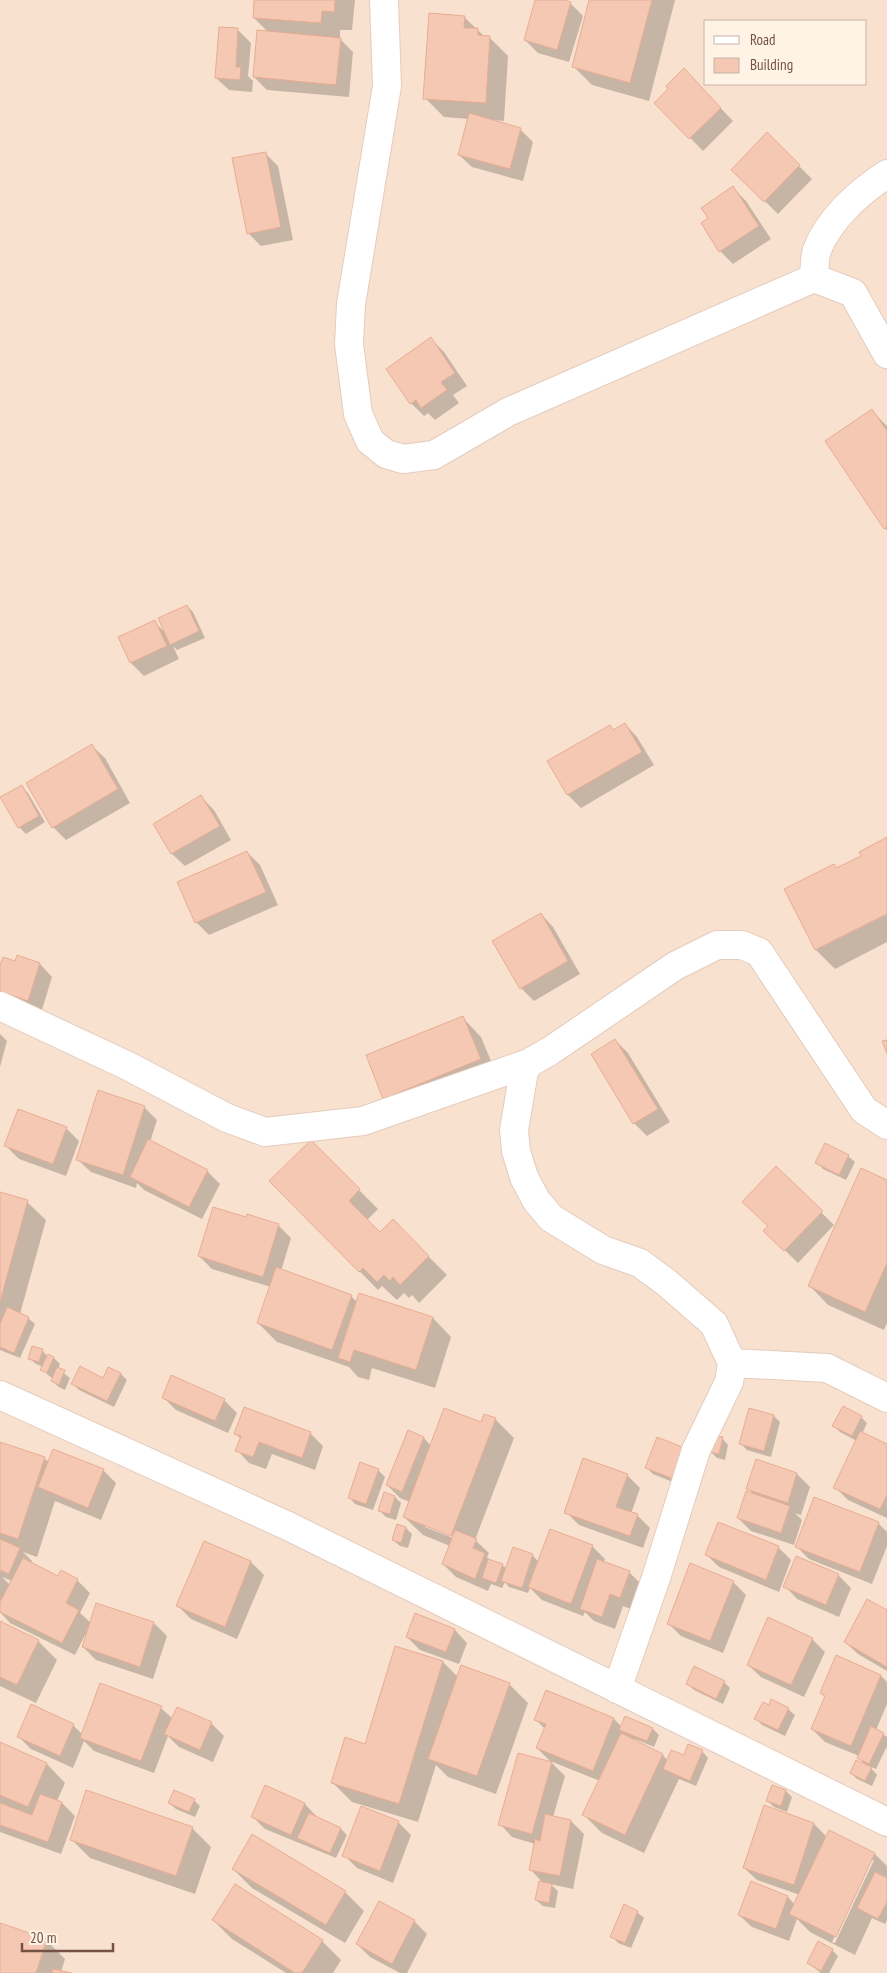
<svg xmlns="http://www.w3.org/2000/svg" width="887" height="1973" font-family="'PT Sans Narrow',sans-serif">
	<rect width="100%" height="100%" fill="#feefde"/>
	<!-- residential -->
	<path fill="#f8e2cf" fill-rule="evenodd" d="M0,0H887V1973H0ZM706,21H866V84H706Z"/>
	<!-- shadow -->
	<path fill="#0003" fill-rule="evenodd" d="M255,0H355L352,30H340V39L353,52L349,97L267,90L254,77L268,32L254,18Z
		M536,0H560L570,3L583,16L569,62L538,53L525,40Z
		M590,0H675L649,101L592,85L573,66Z
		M464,17L485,37H489L508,56L504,121L494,120L520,129L533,142L523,181L472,167L459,155L469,119L444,117L425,98Z
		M238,30L251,43L248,76L253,81L252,92L229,90L216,78Z
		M684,70L733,121L703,151L656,103L670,89Z
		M767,134L812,179L778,214L733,170Z
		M265,153L278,166L293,240L261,246L248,233Z
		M733,188L746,201L771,239L733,264L720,251L709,218Z
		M431,339L444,352L467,386L453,395L459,403L435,420L428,413L424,416L411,403Z
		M872,411L887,426V531L827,441Z
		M187,606L193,612L205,638L177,650L173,646L179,659L144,676L131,663L120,638L154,622L166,633Z
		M625,724L637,737L654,765L581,808L568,795L549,761L610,727L614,731Z
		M92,746L105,758L130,803L66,840L53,827Z
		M21,787L28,793L45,822L26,834L19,827L2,797Z
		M201,797L214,810L231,840L185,866L172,854L155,824Z
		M887,839V942L835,969L816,950L785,890L834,866L837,869L863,856Z
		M247,852L260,865L278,905L209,935L196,922L179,882Z
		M541,914L553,927L580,974L534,1001L521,988L494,942Z
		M16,963L40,964L52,977L41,1013L0,995V969Z
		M463,1018L481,1037L498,1078L403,1117L384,1098Z
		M0,1034L7,1041L0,1067Z
		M615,1040L628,1053L670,1122L647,1136L634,1123L593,1054Z
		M144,1107L157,1120L150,1142L207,1171L220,1184L202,1219L144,1190L137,1183L136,1188L91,1172L78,1160Z
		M66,1128L79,1141L66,1176L19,1159L6,1146Z
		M311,1142L378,1209L367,1220L380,1233L393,1221L447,1275L419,1303L412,1295L409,1298L404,1293L397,1300L382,1286L378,1290L271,1181Z
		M848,1156L855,1162L846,1180L823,1169L817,1162Z
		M776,1168L834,1225L798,1263L765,1231L769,1227Z
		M887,1181V1323L884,1330L828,1305L810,1286Z
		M0,1194L27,1202L46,1220L20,1314L28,1318L35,1324L20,1358L0,1350Z
		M247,1219L278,1225L291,1238L281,1271L351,1296L357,1302L433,1318L451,1337L435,1388L372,1368L369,1380L358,1377L349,1367L277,1342L258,1323L271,1287L212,1269L199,1256Z
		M42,1350L48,1357L54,1358L60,1364L58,1369L70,1378L65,1390L59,1387L52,1381L53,1379L42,1370L43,1367L36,1364L29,1358Z
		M108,1368L121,1374L127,1380L114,1407L79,1390L72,1383L103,1379Z
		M163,1397L224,1400L237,1413L228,1433L176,1410Z
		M750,1409L774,1416L780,1422L771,1457L747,1450L740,1443Z
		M861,1417L867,1423L862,1434L887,1445V1518L848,1500L835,1487L857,1441L840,1432L834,1426Z
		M495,1419L514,1438L475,1540L489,1553L487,1557L491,1561L502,1565L507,1569L532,1555L539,1562L592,1546L605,1559L603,1563L629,1572L642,1585L633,1610L623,1606L615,1629L594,1621L585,1612L583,1616L542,1600L530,1588L528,1593L509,1587L505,1582L502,1588L491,1584L488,1591L456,1577L443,1564L450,1546L423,1535L404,1517L410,1502L400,1498L387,1485L424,1438L431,1446ZM425,1524L457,1537L456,1539L425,1527Z
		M235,1433H310L323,1446L315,1470L272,1454L266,1469L249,1463L237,1450L241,1439Z
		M722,1438L728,1445L725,1460L717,1458L711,1452Z
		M657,1439L680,1485L653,1474L647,1468Z
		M0,1443L44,1458L49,1462L103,1470L116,1483L101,1520L55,1501L37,1557L23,1552L32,1561L31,1563L59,1578L77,1580L90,1593L80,1613L91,1623L97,1604L154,1623L167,1636L153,1679L96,1660L83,1647L87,1635H85L75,1655L10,1623L0,1612ZM2,1577L12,1581L10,1585Z
		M378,1470L385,1477L373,1510L355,1504L349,1497Z
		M797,1474L810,1487L801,1515L795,1513L802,1520L794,1545L751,1531L738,1518L754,1495L748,1488Z
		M627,1475L640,1488L631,1514L637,1515L650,1528L643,1548L579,1525L566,1512Z
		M395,1497L401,1503L396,1520L386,1517L380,1511Z
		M719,1523L778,1547L791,1560L779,1592L719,1567L706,1554Z
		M878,1523L887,1532V1546L872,1584L809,1559L796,1546Z
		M406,1528L412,1534L408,1548L400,1546L393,1540Z
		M204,1543L251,1562L264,1575L237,1639L191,1619L178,1606Z
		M838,1575L851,1588L839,1617L797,1599L785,1586Z
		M733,1582L746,1595L723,1653L681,1636L668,1623Z
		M887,1611V1671L858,1654L845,1642Z
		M0,1622L38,1641L57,1660L36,1703L0,1686Z
		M455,1630L467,1643L459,1664L420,1650L407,1637Z
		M812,1639L825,1652L804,1697L761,1677L748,1665Z
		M396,1648L443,1662L458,1677L509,1684L528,1703L496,1794L448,1777L436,1765L418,1822L352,1802L333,1783L366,1745Z
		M837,1657L881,1676L887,1682V1704L876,1730L887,1737V1746L876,1769L869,1766L877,1775L872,1786L857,1779L851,1773L866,1766L858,1757L859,1756L825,1742L812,1729L826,1698L821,1693Z
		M724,1682L730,1688L723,1704L694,1690L688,1684Z
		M546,1692L614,1719L622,1727L626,1717L653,1729L659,1735L654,1747L635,1739L634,1741L663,1755L668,1761L702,1751L708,1758L696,1786L679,1779L644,1853L602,1833L584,1815L600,1781L550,1761L537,1748L545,1729L535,1719Z
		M769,1707L788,1709L795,1715L785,1736L762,1725L756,1718Z
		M161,1708L173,1719L211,1723L224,1736L213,1762L179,1747L168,1736L154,1773L94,1751L84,1741L73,1768L31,1749L18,1736L73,1725L82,1734Z
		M0,1743L47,1764L65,1783L57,1801L62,1803L75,1816L61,1854L0,1832Z
		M519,1754L552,1763L565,1776L553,1817L571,1821L584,1834L573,1889L550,1884L558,1891L555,1908L543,1906L536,1900L544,1884L530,1869L535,1844L512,1837L500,1824Z
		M772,1787L786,1791L792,1797L787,1812L774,1807L768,1801Z
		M194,1800L200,1806L195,1817L176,1809L169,1803Z
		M305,1804L317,1817V1818L341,1829L347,1835L336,1858L265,1829L252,1816Z
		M764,1807L814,1824L827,1837L830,1832L875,1854L887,1866V1920L885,1924L872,1918L855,1955L810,1932L797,1919L789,1941L752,1927L739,1915L788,1897L795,1905L800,1895L757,1880L744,1868ZM871,1860H874L835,1943L832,1942Z
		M398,1822L411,1835L393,1883L357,1868L344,1855Z
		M192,1828L211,1847L195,1894L90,1858L71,1839Z
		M253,1836L345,1892L364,1911L345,1943L252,1888L233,1869Z
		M380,1902L414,1921L427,1934L407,1973H400L370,1957L357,1944Z
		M637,1912L644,1918L631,1948L618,1943L612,1936Z
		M213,1920L322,1941L341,1960L333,1973H286L232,1939Z
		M0,1924L46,1940L65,1959L61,1972L66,1973H0Z
		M832,1950L838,1956L829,1973H821L808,1963Z"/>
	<!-- building -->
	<path fill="#f5c8b3" stroke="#e9ac93" d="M254,0H335L334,12L322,11L321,23L253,18Z
		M535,0H565L571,2L557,50L524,40Z
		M589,0H652L630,83L572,67Z
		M429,13L465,16L464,28H478V35L490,36L486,103L423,99Z
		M219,27L238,28L236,67H241L240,80L215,78Z
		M257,30L341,38L336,85L253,77Z
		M684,68L721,108L689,139L654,103L668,89L666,86Z
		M469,113L521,128L510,169L458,155Z
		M767,132L800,165L764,202L731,170Z
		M266,152L281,227L247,234L232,158Z
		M733,186L759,226L719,252L701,223L708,218L701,208Z
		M431,337L455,373L441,382L447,390L421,408L416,400L410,404L386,369Z
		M872,409L887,431V527L884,529L825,441Z
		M187,605L199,631L170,645L158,618Z
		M155,620L167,646L130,663L118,637Z
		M625,723L642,752L567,795L547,761L610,725L613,730Z
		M92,744L118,789L52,828L26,783Z
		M22,785L39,816L18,828L0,797Z
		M201,795L220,826L171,854L153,824Z
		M887,837V914L815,950L784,889L834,864L836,868L861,856L859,852Z
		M247,851L266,892L195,923L177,882Z
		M541,913L568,961L520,989L492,941Z
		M17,955L40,963L28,1001L0,991V965L3,957L15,961Z
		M463,1016L481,1059L383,1099L366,1055Z
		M615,1039L658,1109L633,1124L591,1054Z
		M887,1040V1054L882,1041Z
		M98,1090L145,1106L123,1175L76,1160Z
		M18,1109L67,1127L53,1164L4,1146Z
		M148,1139L208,1170L189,1207L130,1177Z
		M311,1140L360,1189L349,1201L380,1232L393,1219L429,1256L400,1285L393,1277L390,1281L384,1275L377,1282L363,1268L359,1272L269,1181Z
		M825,1143L849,1155L839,1175L815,1163Z
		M776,1166L823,1211L784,1251L763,1231L768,1226L742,1202Z
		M861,1168L887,1180V1263L865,1312L808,1286Z
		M0,1192L28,1200L0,1302Z
		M213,1207L246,1217L247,1214L279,1224L263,1277L198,1256Z
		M276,1267L352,1295L332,1350L257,1323Z
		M359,1293L433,1317L416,1370L354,1350L350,1362L338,1358Z
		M7,1307L29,1317L14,1353L0,1347V1324Z
		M32,1346L43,1349L39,1362L28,1359Z
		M48,1354L54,1357L47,1373L40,1370Z
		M80,1366L103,1378L108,1367L121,1373L107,1401L71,1384Z
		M57,1367L65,1370L59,1385L51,1381Z
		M171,1375L225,1399L215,1421L162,1398Z
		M843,1406L862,1416L852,1436L832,1426Z
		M244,1407L311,1432L302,1458L259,1442L253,1457L235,1451L241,1436L234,1434Z
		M444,1408L481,1422L484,1414L496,1418L451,1536L403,1517Z
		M749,1408L774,1415L764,1451L739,1444Z
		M408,1430L424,1437L402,1492L386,1485Z
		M860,1431L887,1444V1495L880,1509L833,1488Z
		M713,1435L723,1437L719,1454L709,1452Z
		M657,1437L685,1448L674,1479L645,1468Z
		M0,1442L45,1457L18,1539L0,1533Z
		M53,1449L104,1469L88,1508L38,1487Z
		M583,1458L628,1474L616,1507L638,1514L630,1536L564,1513Z
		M756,1459L797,1473L788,1503L746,1489Z
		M360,1462L379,1469L366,1504L348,1498Z
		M746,1491L790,1506L781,1533L737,1518Z
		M384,1492L395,1496L390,1514L378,1511Z
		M814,1497L879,1522L860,1572L795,1547Z
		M718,1522L779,1546L766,1580L705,1555Z
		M397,1524L406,1527L401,1543L392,1540Z
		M550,1529L593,1545L571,1604L528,1587Z
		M455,1530L477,1539L473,1548L485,1553L475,1579L442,1564Z
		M0,1539L20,1548L9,1574L0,1570Z
		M204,1541L251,1561L225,1627L176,1606Z
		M513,1547L533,1554L522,1588L501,1581Z
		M796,1556L839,1574L826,1605L783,1587Z
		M23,1558L58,1576L61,1570L78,1579L66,1603L79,1610L62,1643L0,1612V1602Z
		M488,1559L503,1564L496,1583L482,1578Z
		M597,1559L630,1571L620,1598L610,1594L602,1617L580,1609Z
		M690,1563L734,1581L710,1641L667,1624Z
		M867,1599L887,1610V1667L844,1642Z
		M96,1603L154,1622L140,1667L82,1647Z
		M415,1613L455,1629L446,1652L406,1637Z
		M768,1617L813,1638L791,1685L747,1665Z
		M0,1621L39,1640L17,1685L0,1677Z
		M395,1646L443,1661L399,1804L331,1783L345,1737L365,1744Z
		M836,1655L881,1675L851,1746L811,1729L825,1696L820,1693Z
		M461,1665L510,1683L477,1776L428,1759Z
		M694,1666L725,1681L716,1699L686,1684Z
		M100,1683L162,1706L141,1761L80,1738Z
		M546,1690L614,1718L593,1771L536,1748L546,1724L534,1720Z
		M771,1699L789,1708L778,1730L754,1719L763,1702L769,1705Z
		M31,1704L74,1724L60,1756L17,1737Z
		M177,1707L212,1722L200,1750L164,1734Z
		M625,1716L653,1728L647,1741L619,1730Z
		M871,1726L884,1733L869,1764L857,1758Z
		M621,1733L663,1754L625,1835L582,1815Z
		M0,1742L47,1763L28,1807L0,1795Z
		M688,1744L703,1750L690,1781L663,1769L671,1750L684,1755Z
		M518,1753L552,1762L532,1834L498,1825Z
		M856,1760L872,1767L865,1781L850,1773Z
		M265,1785L305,1803L291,1835L251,1817Z
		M772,1785L786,1790L781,1806L766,1801Z
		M86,1790L193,1827L176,1876L70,1840Z
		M174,1790L195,1799L189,1812L168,1803Z
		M40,1794L62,1802L48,1842L0,1825V1803L32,1815Z
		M764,1805L814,1823L794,1885L743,1868Z
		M361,1806L399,1821L380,1871L342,1856Z
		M309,1813L341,1828L330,1853L297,1838Z
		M545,1814L571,1820L560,1876L529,1870L535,1839L540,1841Z
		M829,1830L875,1853L836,1937L789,1914Z
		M252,1834L346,1891L326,1925L232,1869Z
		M875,1872L887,1878V1902L878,1919L857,1908Z
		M539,1881L552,1884L549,1903L535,1900Z
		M751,1881L788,1896L776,1929L738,1915Z
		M235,1884L323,1940L302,1973H295L212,1920Z
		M379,1901L415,1920L392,1964L356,1944Z
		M624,1904L638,1911L625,1943L610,1937Z
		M0,1923L47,1939L36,1973H0Z
		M818,1941L833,1949L821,1971L807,1963Z
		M53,1969L72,1973H52Z"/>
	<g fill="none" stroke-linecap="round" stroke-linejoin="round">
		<defs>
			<path id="minor" d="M384,0L387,86L351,304L349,344L358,414L370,441L386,454L403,459L434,455L508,412L814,278L853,293L887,354
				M814,278C815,269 814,258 817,250C829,219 859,192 887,174
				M0,1006L128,1066L227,1118L265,1132L363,1121L529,1063L550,1051L675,966L717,945H742L759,952L864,1110L887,1125
				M529,1063L524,1071L514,1130L516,1151L524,1177L536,1200L551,1218L603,1250L640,1263L667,1283L714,1324L732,1363L729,1382L696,1450L656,1578L617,1689
				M732,1363L827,1368L887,1398
				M0,1395L288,1526L887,1822"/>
		</defs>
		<!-- minor casing -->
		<use href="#minor" stroke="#e4cbbd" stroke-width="30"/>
		<!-- minor -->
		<use href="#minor" stroke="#fff" stroke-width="28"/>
	</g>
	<!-- legend -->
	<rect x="704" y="20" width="162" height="65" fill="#fff3e6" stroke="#c8b3a6"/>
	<rect x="714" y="36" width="25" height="8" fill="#ffffff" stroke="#c8b3a6"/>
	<text x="750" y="45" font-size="15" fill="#755245">Road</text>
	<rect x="714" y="58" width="25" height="15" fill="#f5c8b3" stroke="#c8b3a6"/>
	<text x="750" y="70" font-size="15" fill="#755245">Building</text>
	<!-- scale -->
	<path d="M22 1943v8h91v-8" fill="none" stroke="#755245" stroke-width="2.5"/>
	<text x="30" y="1943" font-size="15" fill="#755245" stroke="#fff3e6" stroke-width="4" paint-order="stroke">20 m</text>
</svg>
